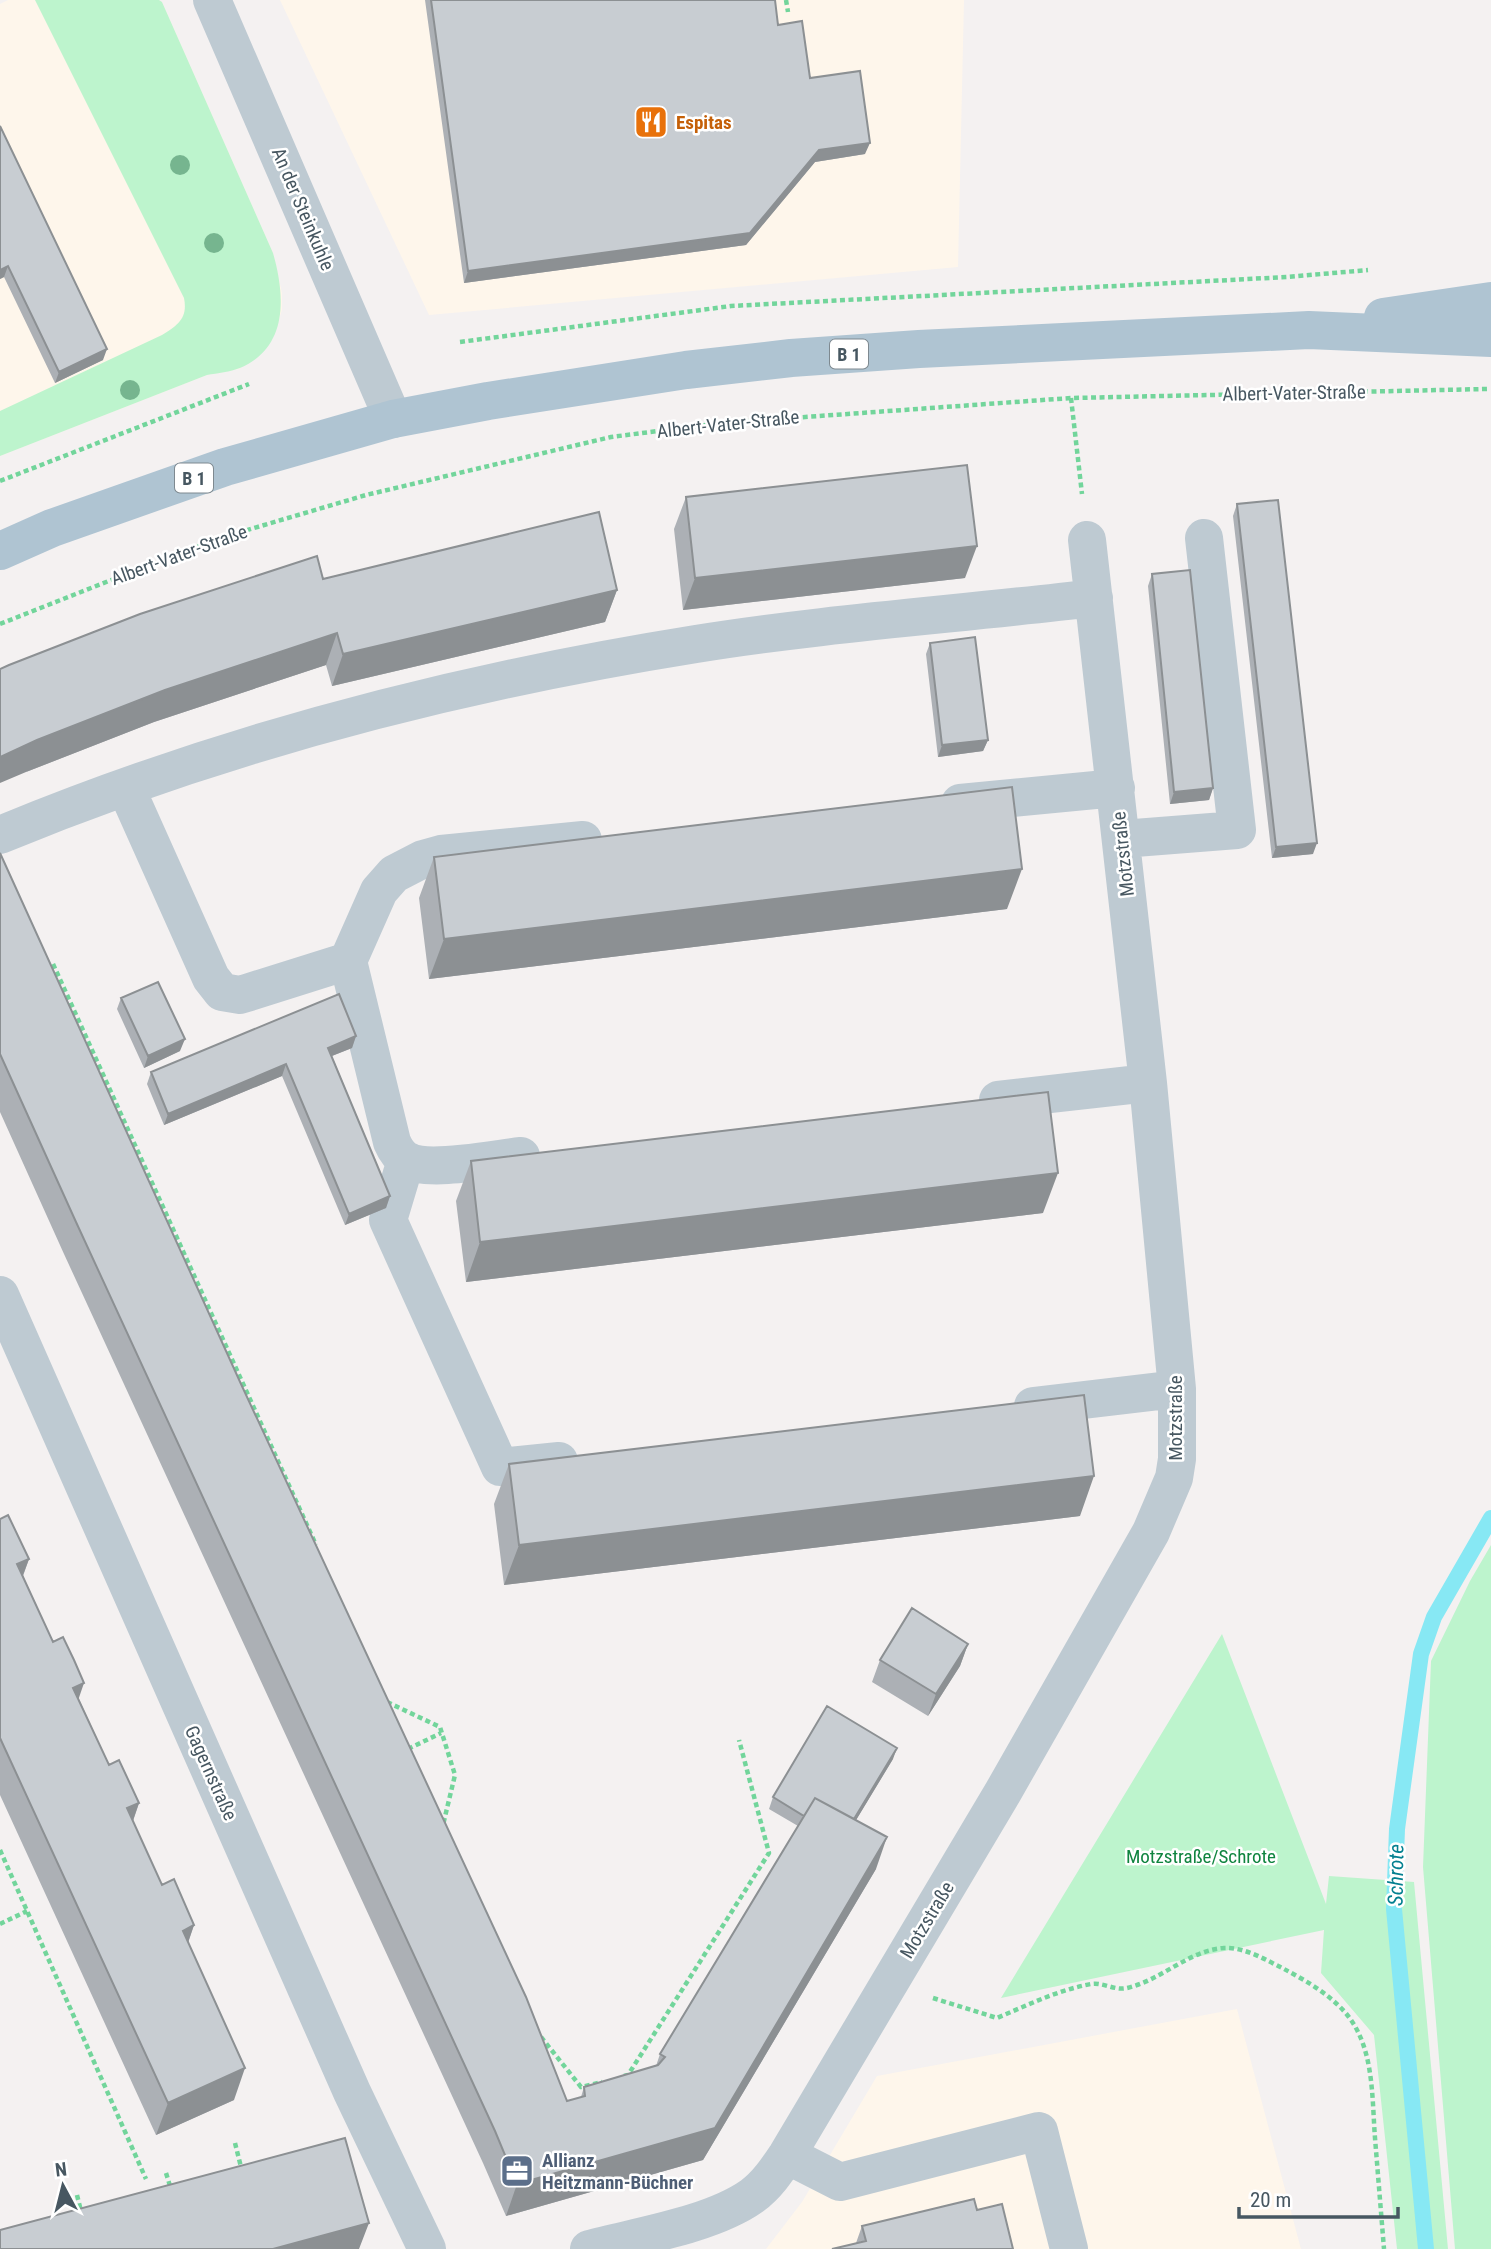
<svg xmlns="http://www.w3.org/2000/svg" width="1491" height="2249" font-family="'Roboto Condensed',sans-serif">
	<rect width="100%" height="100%" fill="#f4f1f1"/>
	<!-- commercial -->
	<path fill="#fef6eb" d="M8,0H159L162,2L273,253L282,293V310L272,340L262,351L239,369L207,375L0,456V4Z
		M280,0H964L958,267L429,315Z
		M1237,2009L1301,2249H766L802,2202L877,2076Z"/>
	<!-- green -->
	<path fill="#bdf4cd" d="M35,0H159L162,2L273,253C285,295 289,347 240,368C230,372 218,373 207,375L0,456V411L162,335C178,325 188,318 184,298Z
		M1491,1545V2249H1455L1423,1867L1431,1661L1470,1581Z
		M1222,1634L1326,1904L1329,1876L1414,1882L1448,2249H1397L1374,2035L1321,1973L1324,1930L1001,1998Z"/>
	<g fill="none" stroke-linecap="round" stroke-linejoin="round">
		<!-- stream -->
		<path stroke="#87e8f4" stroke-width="16" d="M1426,2249L1394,1909L1397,1829L1421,1654L1434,1617L1491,1518"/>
		<!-- path -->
		<path stroke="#72d59b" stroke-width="4.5" stroke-dasharray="5 3.5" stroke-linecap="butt" d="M786,0L788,12
			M460,342L731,306L1287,277L1368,270
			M1071,398L1082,494
			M0,481L249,384
			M0,624L182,552L237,533L366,495L611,437L721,423L1071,398L1487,389
			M53,964L316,1545
			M387,1702L440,1727L455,1775L443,1825
			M408,1749L441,1733
			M0,1850L146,2179
			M0,1924L27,1911
			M933,1998L997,2018C1028,2005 1058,1990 1091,1984C1103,1982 1115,1991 1127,1988C1162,1980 1189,1950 1224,1948C1245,1947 1266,1960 1284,1969C1307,1981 1336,1998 1351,2020C1374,2053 1372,2099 1375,2138C1378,2175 1381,2212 1384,2249
			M541,2037L581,2087L602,2082
			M624,2076L628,2075L769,1853L739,1740
			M235,2143L242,2171
			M166,2173L171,2189
			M77,2195L82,2215"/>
		<!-- minor -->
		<path stroke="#becad2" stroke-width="38" d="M212,0L393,419
			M126,788L211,978L222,992L240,995L348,961
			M960,803L1116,788
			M0,835C222,743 458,682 696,644C827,623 961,614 1094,598
			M1122,839L1237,830L1204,538
			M998,1100L1148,1083
			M521,1156C494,1159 427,1173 406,1160C399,1156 395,1149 392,1142L348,961L379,891L394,874L423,859L441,854L583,840
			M406,1160L388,1220L500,1467L559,1461
			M0,1295L352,2092L427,2249
			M1033,1406L1177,1389
			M787,2155L840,2182L1039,2131L1069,2249
			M589,2249C638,2236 711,2225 752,2196C767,2185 777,2170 787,2155L1003,1792L1151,1532L1174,1478L1177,1459V1389L1148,1083L1087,540"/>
		<!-- major -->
		<path stroke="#afc4d2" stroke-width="38" d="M1383,317L1491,301
			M0,551L52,528L225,467L393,419L488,401L686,370L791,358L919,349L1309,330L1491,338"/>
	</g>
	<!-- trees -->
	<g fill="#76b58f">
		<circle cx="180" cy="165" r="10"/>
		<circle cx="214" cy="243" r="10"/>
		<circle cx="130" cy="390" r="10"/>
	</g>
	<!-- wall -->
	<path fill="#acb0b5" d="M425,0H775L778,25L810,78L865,154L815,162L746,245L464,283Z
		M0,126L103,360L55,383L4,277L0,279Z
		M686,497L965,578L683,610L674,529Z
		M1237,504L1313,854L1272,858L1233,516Z
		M1152,574L1213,788L1209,800L1170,804L1148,586Z
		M323,579L617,590L605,622L332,686L326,665L154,722L26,772Z
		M930,643L988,740L983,751L938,757L926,654Z
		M0,853L567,2101L581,2097L584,2087L656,2066L660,2054L798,1826L769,1809L773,1797L893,1759L856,1820L876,1869L703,2160L506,2216L483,2163L64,1254L0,1112Z
		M434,857L1007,909L429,979L419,898Z
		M121,998L180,1051L144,1068L117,1009Z
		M356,1036L352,1048L332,1056L390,1196L386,1208L345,1225L282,1076L164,1125L147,1084L151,1072Z
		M471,1161L1043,1213L466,1282L456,1201Z
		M509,1464L1080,1516L504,1585L494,1504Z
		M0,1519L29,1559L23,1576L109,1765L139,1803L133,1821L162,1885L194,1925L188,1943L234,2100L156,2135L0,1795Z
		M968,1644L960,1666L928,1716L872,1682L880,1660Z
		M977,2210L856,2243L862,2226Z"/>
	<!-- shaded-wall -->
	<path fill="#8c9093" d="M870,143L865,154L815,162L746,245L464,283L468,271L819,150Z
		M8,266L4,277L0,279V270Z
		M107,349L103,360L55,383L59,372Z
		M977,546L965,578L683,610L695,578Z
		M617,590L605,622L332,686L343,654Z
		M337,633L326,665L154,722L26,772L0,783V757L37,740L165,690Z
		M988,740L983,751L938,757L942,745Z
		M1213,788L1209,800L1170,804L1174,792Z
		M1317,843L1313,854L1272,858L1276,847Z
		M1022,869L1007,909L429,979L444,939Z
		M356,1036L352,1048L324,1059L328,1048Z
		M185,1039L180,1051L144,1068L148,1056Z
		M286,1064L282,1076L164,1125L168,1114Z
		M1058,1173L1043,1213L466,1282L480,1242Z
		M390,1196L386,1208L345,1225L349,1214Z
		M1094,1476L1080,1516L504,1585L519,1545Z
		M29,1559L17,1591V1564Z
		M968,1644L960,1666L928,1716L936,1694Z
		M84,1683L73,1715V1688Z
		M897,1748L893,1759L838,1850L843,1839Z
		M139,1803L128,1835L127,1808Z
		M887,1837L876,1869L703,2160L506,2216L517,2184L715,2128Z
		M194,1925L183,1957V1931Z
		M245,2068L234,2100L156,2135L168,2103Z
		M369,2223L359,2249H273Z"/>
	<!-- building -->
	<path fill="#c8cdd2" stroke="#8c9093" stroke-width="2" d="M431,0H775L778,25L802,21L810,78L860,71L870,143L819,150L750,233L468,271Z
		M0,126L107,349L59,372L8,266L0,270Z
		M967,465L977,546L695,578L686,497Z
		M1278,500L1317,843L1276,847L1237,504Z
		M599,512L617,590L343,654L337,633L165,690L37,740L0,757V669L9,665L140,614L317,556L323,579Z
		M1190,570L1213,788L1174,792L1152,574Z
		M975,637L988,740L942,745L930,643Z
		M1012,787L1022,869L444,939L434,857Z
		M0,853L241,1384L526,1997L567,2101L585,2096L584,2087L658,2065L665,2057L660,2054L815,1798L887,1837L715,2128L517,2184L495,2131L76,1222L0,1054Z
		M158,982L185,1039L148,1056L121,998Z
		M339,994L356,1036L328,1048L390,1196L349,1214L286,1064L168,1114L151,1072Z
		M1048,1092L1058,1173L480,1242L471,1161Z
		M1084,1395L1094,1476L519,1545L509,1464Z
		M8,1515L29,1559L17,1564L53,1642L63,1637L74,1660L84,1683L73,1688L109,1765L119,1760L139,1803L127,1808L162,1885L174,1879L194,1925L183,1931L245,2068L168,2103L0,1738V1519Z
		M912,1608L968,1644L936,1694L880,1660Z
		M827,1706L897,1748L854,1819L815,1798L804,1816L773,1797Z
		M345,2138L369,2223L273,2249H0V2230Z
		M974,2199L977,2210L1002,2204L1013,2249H832L866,2241L862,2226Z"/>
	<!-- icons -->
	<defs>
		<symbol id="restaurant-square" viewBox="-11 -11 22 22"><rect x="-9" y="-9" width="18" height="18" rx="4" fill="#e8710a" stroke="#fff"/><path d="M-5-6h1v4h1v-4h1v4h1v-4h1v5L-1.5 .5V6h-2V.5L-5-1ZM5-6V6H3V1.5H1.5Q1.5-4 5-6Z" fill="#fff"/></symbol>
		<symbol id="office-square" viewBox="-11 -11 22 22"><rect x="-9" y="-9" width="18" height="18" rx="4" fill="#5c6f8a" stroke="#fff"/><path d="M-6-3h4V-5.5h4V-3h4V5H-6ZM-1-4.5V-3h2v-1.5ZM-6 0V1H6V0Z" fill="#fff"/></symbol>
	</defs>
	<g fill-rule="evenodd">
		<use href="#restaurant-square" x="632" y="103" width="38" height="38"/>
		<use href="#office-square" x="498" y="2152" width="38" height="38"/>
	</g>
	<g text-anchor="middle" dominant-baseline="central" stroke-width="5" stroke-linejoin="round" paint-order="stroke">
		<!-- shield labels -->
		<g fill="#fff" stroke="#7e8990" stroke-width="2">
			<rect x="830" y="339.5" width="38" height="29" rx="5"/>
			<rect x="175" y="463.5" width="38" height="29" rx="5"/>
		</g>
		<g font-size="18" font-weight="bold" fill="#475761">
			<text x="849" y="354">B 1</text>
			<text x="194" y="478">B 1</text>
		</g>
		<!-- food labels -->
		<g font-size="19" font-weight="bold" fill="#c56008" stroke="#fff" text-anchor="start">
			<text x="676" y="122">Espitas</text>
		</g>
		<!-- street labels -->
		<g font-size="19" fill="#475761" stroke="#fff">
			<text transform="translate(303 209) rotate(67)">An der Steinkuhle</text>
			<text transform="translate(1294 393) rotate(-1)">Albert-Vater-Straße</text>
			<text transform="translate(728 424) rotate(-6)">Albert-Vater-Straße</text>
			<text transform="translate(179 555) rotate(-20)">Albert-Vater-Straße</text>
			<text transform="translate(1123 854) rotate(-96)">Motzstraße</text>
			<text transform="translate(1175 1418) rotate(-90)">Motzstraße</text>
			<text transform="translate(211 1773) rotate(66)">Gagernstraße</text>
			<text transform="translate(927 1920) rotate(-59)">Motzstraße</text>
		</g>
		<!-- park labels -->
		<g font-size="19" fill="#0f843f" stroke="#fff">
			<text x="1201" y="1856">Motzstraße/Schrote</text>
		</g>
		<!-- service labels -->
		<g font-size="19" font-weight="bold" fill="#4e5e75" stroke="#fff" text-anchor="start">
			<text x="542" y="2160">Allianz<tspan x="542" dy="22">Heitzmann-Büchner</tspan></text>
		</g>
		<!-- water labels -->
		<g font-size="21" font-style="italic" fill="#048090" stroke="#fff">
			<text transform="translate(1396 1875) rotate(-89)">Schrote</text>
		</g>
	</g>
	<!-- north arrow -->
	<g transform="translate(63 2186) rotate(353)" stroke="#ffffff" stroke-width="5" paint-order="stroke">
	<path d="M0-5L12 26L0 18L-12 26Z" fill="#475761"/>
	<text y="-10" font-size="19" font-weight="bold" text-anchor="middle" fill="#475761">N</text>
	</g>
	<!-- scale -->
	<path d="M1239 2207v10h159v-10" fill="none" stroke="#475761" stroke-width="3.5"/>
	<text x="1250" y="2207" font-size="21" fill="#475761" stroke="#ffffff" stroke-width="5" paint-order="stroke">20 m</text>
</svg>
